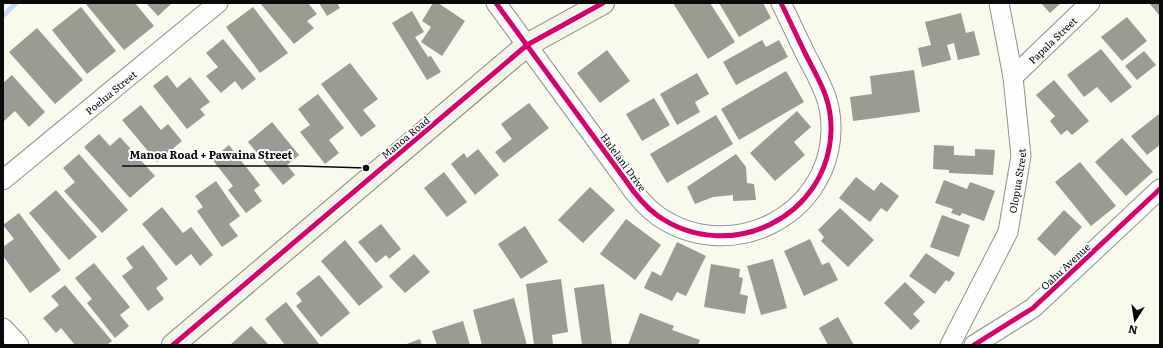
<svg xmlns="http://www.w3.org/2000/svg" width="1163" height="348" font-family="Literata,serif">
	<rect width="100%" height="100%" fill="#f9f9ec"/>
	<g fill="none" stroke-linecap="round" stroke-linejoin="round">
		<!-- stream -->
		<path stroke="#c0dbf6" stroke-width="5" d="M3,16L16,3"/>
	</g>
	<!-- building -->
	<path fill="#9b9a93" d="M85,3H135L154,26L124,50Z
		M146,3H172L158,16Z
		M260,3H308L317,14L307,21L314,28L294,44Z
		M319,3H337L340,8L327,16Z
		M433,3H438L465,21L442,56L421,42L431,27L422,21Z
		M673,3H710L735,42L708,59Z
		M719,3H763L771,18L739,37Z
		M1041,3H1061L1050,13Z
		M1149,3H1160V16Z
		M81,7L116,51L87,74L52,30Z
		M253,7L288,53L260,73L226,27Z
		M412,11L424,32L415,37L428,57L431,56L441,72L427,80L392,23Z
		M961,13L966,33L974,31L980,55L958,60L954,43L947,45L951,60L922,67L918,48L931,45L925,22Z
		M1127,17L1147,41L1122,61L1101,37Z
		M37,28L83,80L55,104L9,52Z
		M223,39L256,79L242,90L235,81L221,93L206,76L218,67L206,53Z
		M762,40L766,47L779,40L788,57L736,85L723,62Z
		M1101,49L1132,87L1111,103L1097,87L1084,97L1067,75Z
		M607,50L630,81L600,103L577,73Z
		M1144,51L1156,65L1137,80L1125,66Z
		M350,63L378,99L363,110L376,126L361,137L321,84Z
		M914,70L920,112L853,121L850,97L872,94L870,76Z
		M786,71L804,102L739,140L721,109Z
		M697,73L709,94L695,102L700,112L677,125L660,94Z
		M12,75L45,112L29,127L15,111L4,121L3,120V83Z
		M167,75L177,88L190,77L210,102L200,109L205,115L187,129L153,86Z
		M1054,80L1089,121L1072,135L1067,130L1061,135L1050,121L1055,116L1036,95Z
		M318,94L344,128L329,140L339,153L325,164L300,132L310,125L298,109Z
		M654,98L670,125L642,141L626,114Z
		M529,103L549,128L504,163L495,152L512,139L501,124Z
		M141,105L161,130L168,124L182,141L157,162L122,120Z
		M797,111L811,127L794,142L805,155L775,181L750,153Z
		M1159,114L1160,116V145L1147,155L1131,136Z
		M716,115L733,144L667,183L650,154Z
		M272,122L299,155L287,165L295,175L283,185L248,142Z
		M99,134L110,146L120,137L155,176L130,198L84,147Z
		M1122,138L1153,172L1126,196L1095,162Z
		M229,145L260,185L254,190L262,201L246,213L228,190L233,186L212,159Z
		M934,145L954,146V155L975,156V149L995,150L993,175L949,173V170L933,169Z
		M478,149L499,175L475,195L451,164L464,153L467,158Z
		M79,154L128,210L102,233L64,191L75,182L63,168Z
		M736,154L746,167L747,183L754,184L756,200L733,201V195L713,197L695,204L687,187Z
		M1080,162L1116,206L1091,226L1055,182Z
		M444,172L467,202L447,217L424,188Z
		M856,177L874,191L881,182L899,196L887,212L881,208L870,222L839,198Z
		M944,180L967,189L970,182L995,191L984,221L962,213L960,216L951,213L953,209L935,203Z
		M216,181L240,216L229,224L238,236L222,247L197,211L203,207L195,196Z
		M590,187L615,210L583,243L558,220Z
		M56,190L97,237L69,260L29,213Z
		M162,207L183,233L191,227L213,255L200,266L191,254L176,266L142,224Z
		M840,208L874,240L848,267L821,241L824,237L818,230Z
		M1064,210L1082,227L1055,256L1037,239Z
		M19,213L61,270L30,293L3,256V247L14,239L3,225Z
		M942,215L970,225L959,257L930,247Z
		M626,219L661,245L635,280L600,254Z
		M381,224L401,249L389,259L386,255L376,263L358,242Z
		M525,226L548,262L521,279L498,244Z
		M810,239L822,265L829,262L838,280L804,296L784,251Z
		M345,240L383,287L359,306L321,261Z
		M677,242L706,256L686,296L677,292L672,301L644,288L652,271L661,276Z
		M143,245L168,279L156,288L164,299L148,311L122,276L133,268L126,258Z
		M926,253L955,273L949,282L946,280L935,294L909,276Z
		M414,254L430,272L405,293L389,276Z
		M773,259L787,308L761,315L747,266Z
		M94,263L130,307L120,315L129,326L115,338L87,303L92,299L75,278Z
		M711,264L740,269L739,277L743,278L740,294L748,296L745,314L704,307Z
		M319,275L350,313L321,337L296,306L302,301L296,293Z
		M561,279L568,332L552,335L553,345H534L526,284Z
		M905,282L925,302L913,314L920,321L911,330L884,303Z
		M604,284L612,345H582L574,288Z
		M65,285L112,341L107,345H75L61,328L56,333L43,318L59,305L51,296Z
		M514,298L527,345H482L473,310Z
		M286,302L320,345H285L265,319Z
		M640,313L674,326L672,330L700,340L698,345H628Z
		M838,317L854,345H828L819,328Z
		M463,321L470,345H437L432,331Z
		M251,326L269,345H230Z
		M420,339L422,345H404Z"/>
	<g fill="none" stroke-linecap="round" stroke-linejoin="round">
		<defs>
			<g id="street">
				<path d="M496,3L624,178C634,193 644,206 658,216C729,265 828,218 831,131C832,101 820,82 807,57C798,39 790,21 781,3"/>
				<path id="s1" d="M1013,77L1090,3"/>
				<path id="s2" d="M3,180L218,3"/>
				<path d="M3,328L19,345"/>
				<path id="s3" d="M950,345L1008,232L1021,156L1013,77L999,3"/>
				<path d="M974,345L1033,308L1160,189"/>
			</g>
			<path id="secondary" d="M173,345L527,45L603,3"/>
		</defs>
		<!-- street casing -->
		<use href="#street" stroke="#92928c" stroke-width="21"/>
		<!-- secondary casing -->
		<use href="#secondary" stroke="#888882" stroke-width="24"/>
		<!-- street -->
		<use href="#street" stroke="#fefefc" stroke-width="19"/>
		<!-- secondary -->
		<use href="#secondary" stroke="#f3f4e6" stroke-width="22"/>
		<defs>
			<path id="cycleway" d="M496,3L624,178C634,193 644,206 658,216C729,265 828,218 831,131C832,101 820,82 807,57C798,39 790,21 781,3
				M173,345L527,45L603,3
				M974,345L1033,308L1160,189"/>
		</defs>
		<!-- cycleway casing -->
		<use href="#cycleway" stroke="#fff" stroke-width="8"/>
		<!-- cycleway -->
		<use href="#cycleway" stroke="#d6006c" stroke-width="5"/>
	</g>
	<g text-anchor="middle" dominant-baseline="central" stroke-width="4" stroke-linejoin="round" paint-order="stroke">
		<!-- street labels -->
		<g font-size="10" fill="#0a0a0a" stroke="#fff">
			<text stroke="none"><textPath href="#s1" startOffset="54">Papala Street</textPath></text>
			<text stroke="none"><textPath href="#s2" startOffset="139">Poelua Street</textPath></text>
			<text transform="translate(405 137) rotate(-40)">Manoa Road</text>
			<text transform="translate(624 162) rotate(54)">Halelani Drive</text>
			<text stroke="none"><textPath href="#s3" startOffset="179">Olopua Street</textPath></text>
			<text transform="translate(1065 266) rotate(-43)">Oahu Avenue</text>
		</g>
	</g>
	<!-- callouts -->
	<path fill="none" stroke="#0a0a0a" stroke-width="1.5" d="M366 168L300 166H122"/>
	<circle fill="#0a0a0a" stroke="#fff" stroke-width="1.5" cx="366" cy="168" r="4"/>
	<g font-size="11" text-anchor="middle" font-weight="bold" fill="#0a0a0a" stroke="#fff" stroke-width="4" stroke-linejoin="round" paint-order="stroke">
		<text x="211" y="159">Manoa Road + Pawaina Street</text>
	</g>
	<!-- border -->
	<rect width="1163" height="348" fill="none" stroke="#0a0a0a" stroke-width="8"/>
	<!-- north arrow -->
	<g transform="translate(1135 320) rotate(192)" stroke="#ffffff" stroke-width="3" paint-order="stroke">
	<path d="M0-3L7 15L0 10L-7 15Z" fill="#0a0a0a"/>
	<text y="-6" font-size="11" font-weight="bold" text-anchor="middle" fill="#0a0a0a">N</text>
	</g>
</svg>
